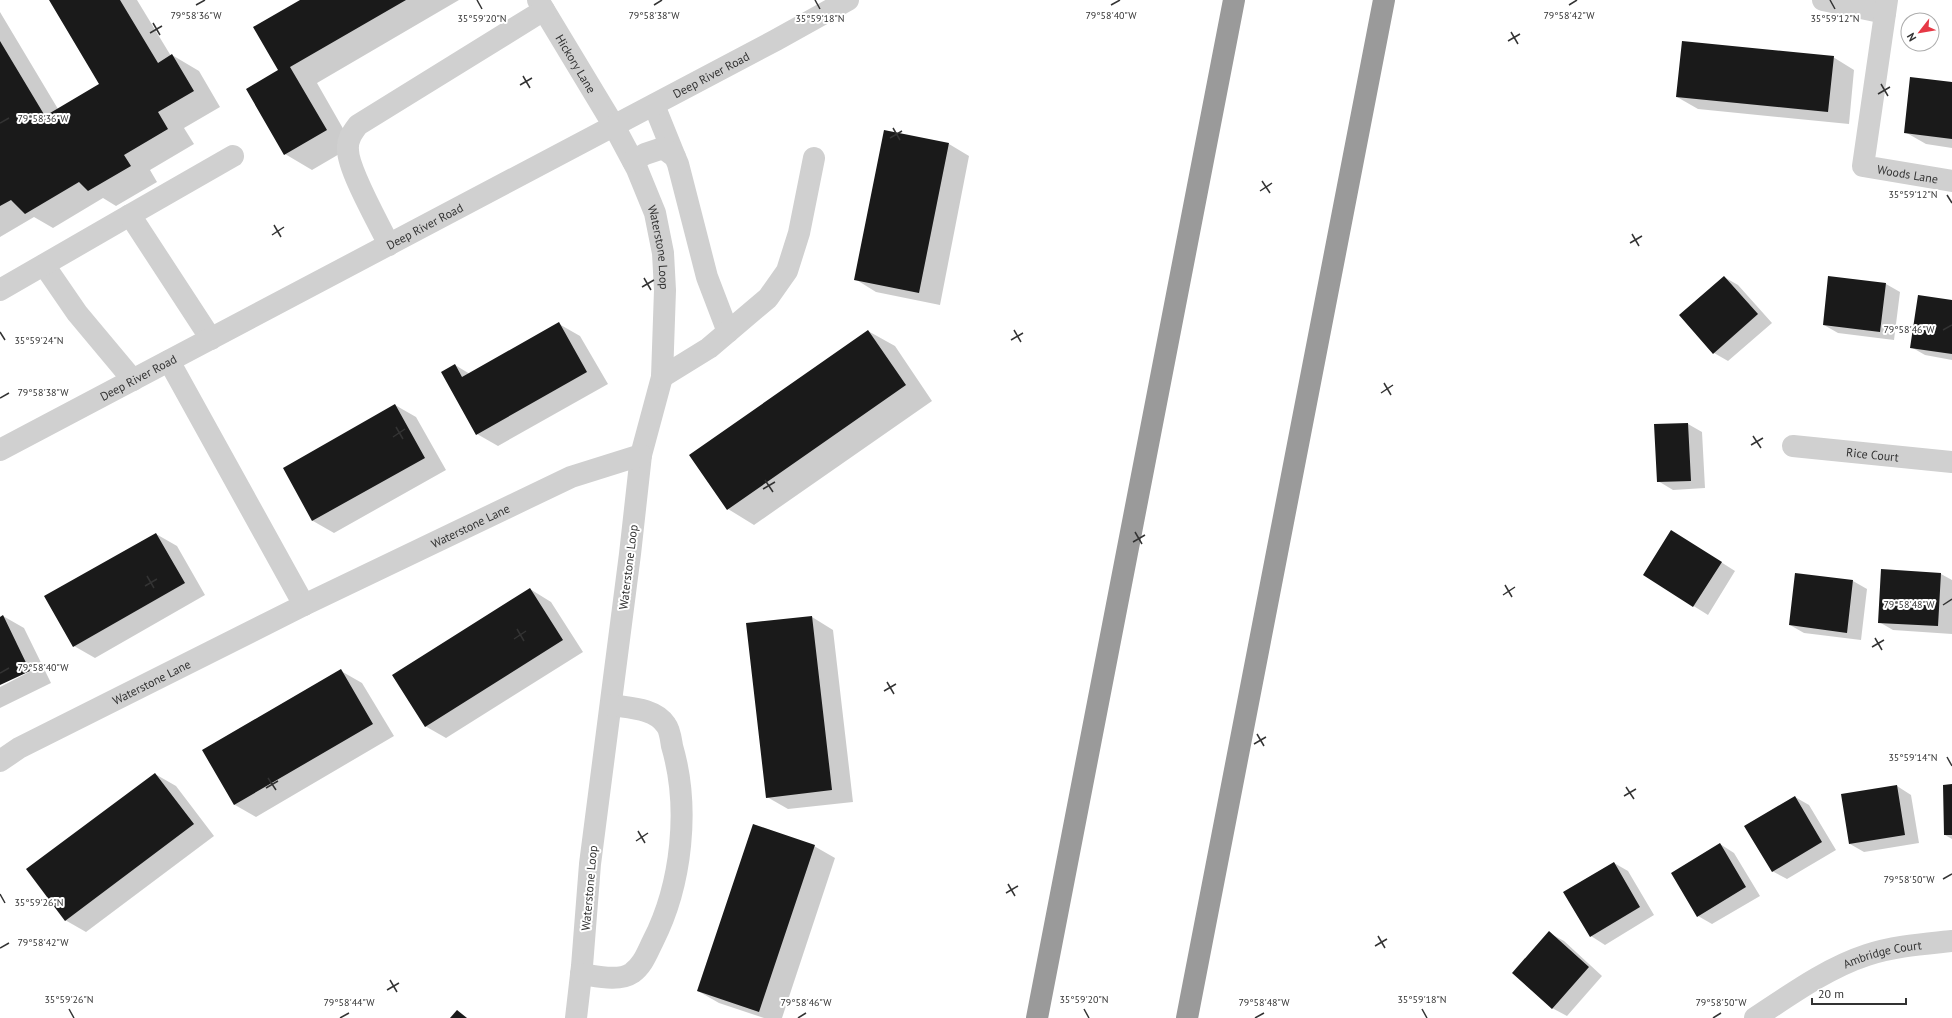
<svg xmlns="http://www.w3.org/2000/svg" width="1952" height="1018" font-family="'PT Sans',sans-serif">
	<rect width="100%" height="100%" fill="#fff"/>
	<!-- shadow -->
	<path fill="#0003" d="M50,0H137L171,56L172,55L199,71L220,107L184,128L194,144L150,170L157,182L116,206L103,198L53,228L34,217L0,237V12L58,109L100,84Z
		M302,0H459L317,83L353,146L312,170L285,154L280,71Z
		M1833,57L1854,70L1849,124L1698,109L1677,97Z
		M1952,83V148L1926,144L1905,132Z
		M949,144L969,156L940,305L876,292L855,279Z
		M1724,277L1738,285L1772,323L1728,361L1714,353Z
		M1886,284L1900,292L1894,340L1838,333L1824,325Z
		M1952,301V360L1925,355L1911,347Z
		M559,324L580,336L608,384L498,446L477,434L455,365L470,374Z
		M868,331L895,346L932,401L754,525L728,509Z
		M395,405L416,417L446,470L334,533L313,521L284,468Z
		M1688,424L1702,432L1705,488L1673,490L1658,481Z
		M1672,531L1735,571L1708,615L1644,575Z
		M156,534L177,546L205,595L95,658L74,646Z
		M1941,574L1952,580V634L1893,630L1879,622Z
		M1853,581L1867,589L1861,640L1804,633L1790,625Z
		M530,589L551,602L583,652L446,738L425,726Z
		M3,616L24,628L51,683L0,708V687L35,669L34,668L0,684V618Z
		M812,617L833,630L853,802L788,809L767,797Z
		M341,671L362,683L394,736L256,817L235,805L204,751Z
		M155,774L176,786L214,836L86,932L65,920Z
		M1952,785V839L1945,835Z
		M1897,786L1911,795L1919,843L1864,852L1850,844Z
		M1795,797L1809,805L1836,850L1787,879L1772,871Z
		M1720,844L1734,853L1760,896L1712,924L1698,916Z
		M814,846L835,858L782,1018H764L719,1003L698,991Z
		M1614,863L1628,871L1654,915L1605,945L1591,936Z
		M1549,933L1564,941L1602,976L1567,1016L1552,1008Z"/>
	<!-- building -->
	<path fill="#1a1a1a" d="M49,0H120L158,63L172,54L194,91L158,112L168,129L124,155L131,166L88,191L79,182L25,214L11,200L0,206V41L45,116L99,84Z
		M300,0H406L290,67L327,130L284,155L246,89L278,70L253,27Z
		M1682,41L1834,56L1828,112L1676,97Z
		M1910,77L1952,82V139L1904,133Z
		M884,130L949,143L919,293L854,280Z
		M1724,276L1758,314L1713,354L1679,315Z
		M1828,276L1886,283L1880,332L1823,325Z
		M1918,295L1952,300V354L1910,348Z
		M559,322L587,372L476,435L441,372L455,364L462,377Z
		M868,330L906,385L727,510L689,455Z
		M395,404L425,458L312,521L283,468Z
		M1688,423L1691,481L1657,482L1654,424Z
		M1671,530L1722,562L1693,607L1643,575Z
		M156,533L185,583L73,647L44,596Z
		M1881,569L1941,573L1938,626L1878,623Z
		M1795,573L1853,580L1847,633L1789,625Z
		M530,588L563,640L425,727L392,675Z
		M3,615L30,671L0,685V617Z
		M812,616L832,790L766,798L746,623Z
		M341,669L373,724L234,805L202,750Z
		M155,773L194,824L65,921L26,869Z
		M1952,784V835H1944L1943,785Z
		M1897,785L1905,835L1849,844L1841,794Z
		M1795,796L1822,842L1772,872L1744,826Z
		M753,824L815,845L759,1012L697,991Z
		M1720,843L1746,887L1697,917L1671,873Z
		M1614,862L1640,907L1590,937L1563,892Z
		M1549,931L1589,967L1552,1009L1512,973Z
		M457,1010L467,1018H450Z"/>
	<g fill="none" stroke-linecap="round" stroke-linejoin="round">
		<!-- minor -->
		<g stroke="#d0d0d0" stroke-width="22">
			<path id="s1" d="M538,0L614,126L637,169L655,213L663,253L665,290L662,377L641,455L630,554L590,864L582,966L576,1018"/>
			<path d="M1823,0L1885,13"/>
			<path id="s2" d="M1887,0L1863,166L1952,181"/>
			<path d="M654,105L675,157"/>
			<path d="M633,161L645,154L663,148L675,157L678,164L707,277L728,332"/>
			<path d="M389,245C379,224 348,170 348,150C347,140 352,133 358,125L544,10"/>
			<path d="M44,265L77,313L133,380"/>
			<path d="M0,290L130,215"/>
			<path d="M211,339L130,215L233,156"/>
			<path d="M169,361L304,605"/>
			<path d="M662,377L709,348L768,298L787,271L799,233L814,158"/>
			<path id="s3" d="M1793,446L1952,462"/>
			<path id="s4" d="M0,450L776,40L848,0"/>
			<path id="s5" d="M0,761L19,748L304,605L571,477L641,455"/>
			<path d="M581,974C596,976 619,982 632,973C643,965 647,953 653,941C682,884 690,807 672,746C671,740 670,730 666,725C655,708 629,708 611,705"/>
			<path id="s6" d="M1755,1018C1790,995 1827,968 1867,955C1894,946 1924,944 1952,941"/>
		</g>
		<!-- highway -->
		<path stroke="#9a9a9a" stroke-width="22" d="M1037,1018L1234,0
			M1187,1018L1384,0"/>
	</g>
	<!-- ticks -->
	<path fill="none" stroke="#333" stroke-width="1.5" d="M477,0L482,9M815,0L820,9M1830,0L1835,9M196,5L205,0M654,5L662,0M1111,5L1120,0M1569,5L1577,0M153,23L160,35M1511,32L1518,44M150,33L162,26M1508,41L1520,34M523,76L530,88M1881,84L1888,96M520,85L532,78M1878,94L1890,87M0,123L9,118M893,128L900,140M890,138L902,131M1262,181L1270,193M1260,191L1272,183M1947,195L1952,203M274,225L281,237M1632,234L1639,246M272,235L284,227M1630,243L1642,236M644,278L651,290M642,287L654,280M1014,330L1021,342M1943,330L1952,325M0,332L5,340M1011,340L1023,333M1384,383L1391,395M1381,393L1393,385M0,398L9,393M396,427L403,439M1753,436L1761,448M393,437L405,429M1751,445L1763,438M765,480L773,492M763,489L775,482M1135,532L1142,544M1133,542L1145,535M147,576L154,588M1505,585L1512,597M145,586L157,579M1503,595L1515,587M1943,605L1952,599M517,629L524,641M1875,638L1882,650M514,639L526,631M1872,647L1884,640M0,673L9,668M887,682L894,694M884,691L896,684M1257,734L1264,746M1254,744L1266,737M1947,757L1952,766M268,778L276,790M1626,787L1634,799M266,788L278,781M1624,796L1636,789M638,831L645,843M636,841L648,833M1943,879L1952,874M1008,884L1015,896M1006,893L1018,886M0,894L5,903M1378,936L1385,948M1375,946L1387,939M0,948L9,943M390,980L397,992M387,990L399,983M69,1009L74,1018M1084,1009L1089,1018M1422,1009L1427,1018M340,1018L349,1013M798,1018L806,1013M1255,1018L1264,1013M1713,1018L1721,1013"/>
	<g text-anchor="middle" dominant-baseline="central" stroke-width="4" stroke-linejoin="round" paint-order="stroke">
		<!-- street labels -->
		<g font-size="12" fill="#333" stroke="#fff">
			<text stroke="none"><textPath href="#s1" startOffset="74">Hickory Lane</textPath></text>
			<text stroke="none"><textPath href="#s4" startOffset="804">Deep River Road</textPath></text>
			<text stroke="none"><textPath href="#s2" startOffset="213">Woods Lane</textPath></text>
			<text stroke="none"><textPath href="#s4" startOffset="480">Deep River Road</textPath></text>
			<text stroke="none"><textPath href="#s1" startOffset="278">Waterstone Loop</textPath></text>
			<text stroke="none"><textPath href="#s4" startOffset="156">Deep River Road</textPath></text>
			<text stroke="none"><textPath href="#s3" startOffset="80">Rice Court</textPath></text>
			<text stroke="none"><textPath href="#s5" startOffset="526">Waterstone Lane</textPath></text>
			<text transform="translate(628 567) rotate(-83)">Waterstone Loop</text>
			<text stroke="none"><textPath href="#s5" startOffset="171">Waterstone Lane</textPath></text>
			<text transform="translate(589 888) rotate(-85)">Waterstone Loop</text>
			<text stroke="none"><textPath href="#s6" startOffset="144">Ambridge Court</textPath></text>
		</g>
	</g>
	<g font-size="10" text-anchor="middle" fill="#333" stroke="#fff" stroke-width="4" stroke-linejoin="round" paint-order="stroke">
		<text x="1569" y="19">79°58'42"W</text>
		<text x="196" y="19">79°58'36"W</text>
		<text x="654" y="19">79°58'38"W</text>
		<text x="1111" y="19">79°58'40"W</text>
		<text x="482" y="22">35°59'20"N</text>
		<text x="820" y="22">35°59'18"N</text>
		<text x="1835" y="22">35°59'12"N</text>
		<text x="43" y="122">79°58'36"W</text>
		<text x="1913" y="198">35°59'12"N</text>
		<text x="1909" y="333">79°58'46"W</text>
		<text x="39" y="344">35°59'24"N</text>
		<text x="43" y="396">79°58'38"W</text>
		<text x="1909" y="608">79°58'48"W</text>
		<text x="43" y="671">79°58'40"W</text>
		<text x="1913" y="761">35°59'14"N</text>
		<text x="1909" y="883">79°58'50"W</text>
		<text x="39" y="906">35°59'26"N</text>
		<text x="43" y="946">79°58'42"W</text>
		<text x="69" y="1003">35°59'26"N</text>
		<text x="1084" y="1003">35°59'20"N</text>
		<text x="1422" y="1003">35°59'18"N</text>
		<text x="349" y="1006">79°58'44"W</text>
		<text x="806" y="1006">79°58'46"W</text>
		<text x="1264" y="1006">79°58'48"W</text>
		<text x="1721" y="1006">79°58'50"W</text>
	</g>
	<!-- north arrow -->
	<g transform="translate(1920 32) rotate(239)"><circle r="19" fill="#ffffff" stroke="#adadad"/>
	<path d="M0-3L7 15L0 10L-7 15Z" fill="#e63946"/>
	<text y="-6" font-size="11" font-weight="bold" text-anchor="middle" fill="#333333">N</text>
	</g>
	<!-- scale -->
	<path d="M1812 998v6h94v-6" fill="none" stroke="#333333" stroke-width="2"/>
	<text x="1818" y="998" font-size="12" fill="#333333" stroke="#ffffff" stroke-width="3" paint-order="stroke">20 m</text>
</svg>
